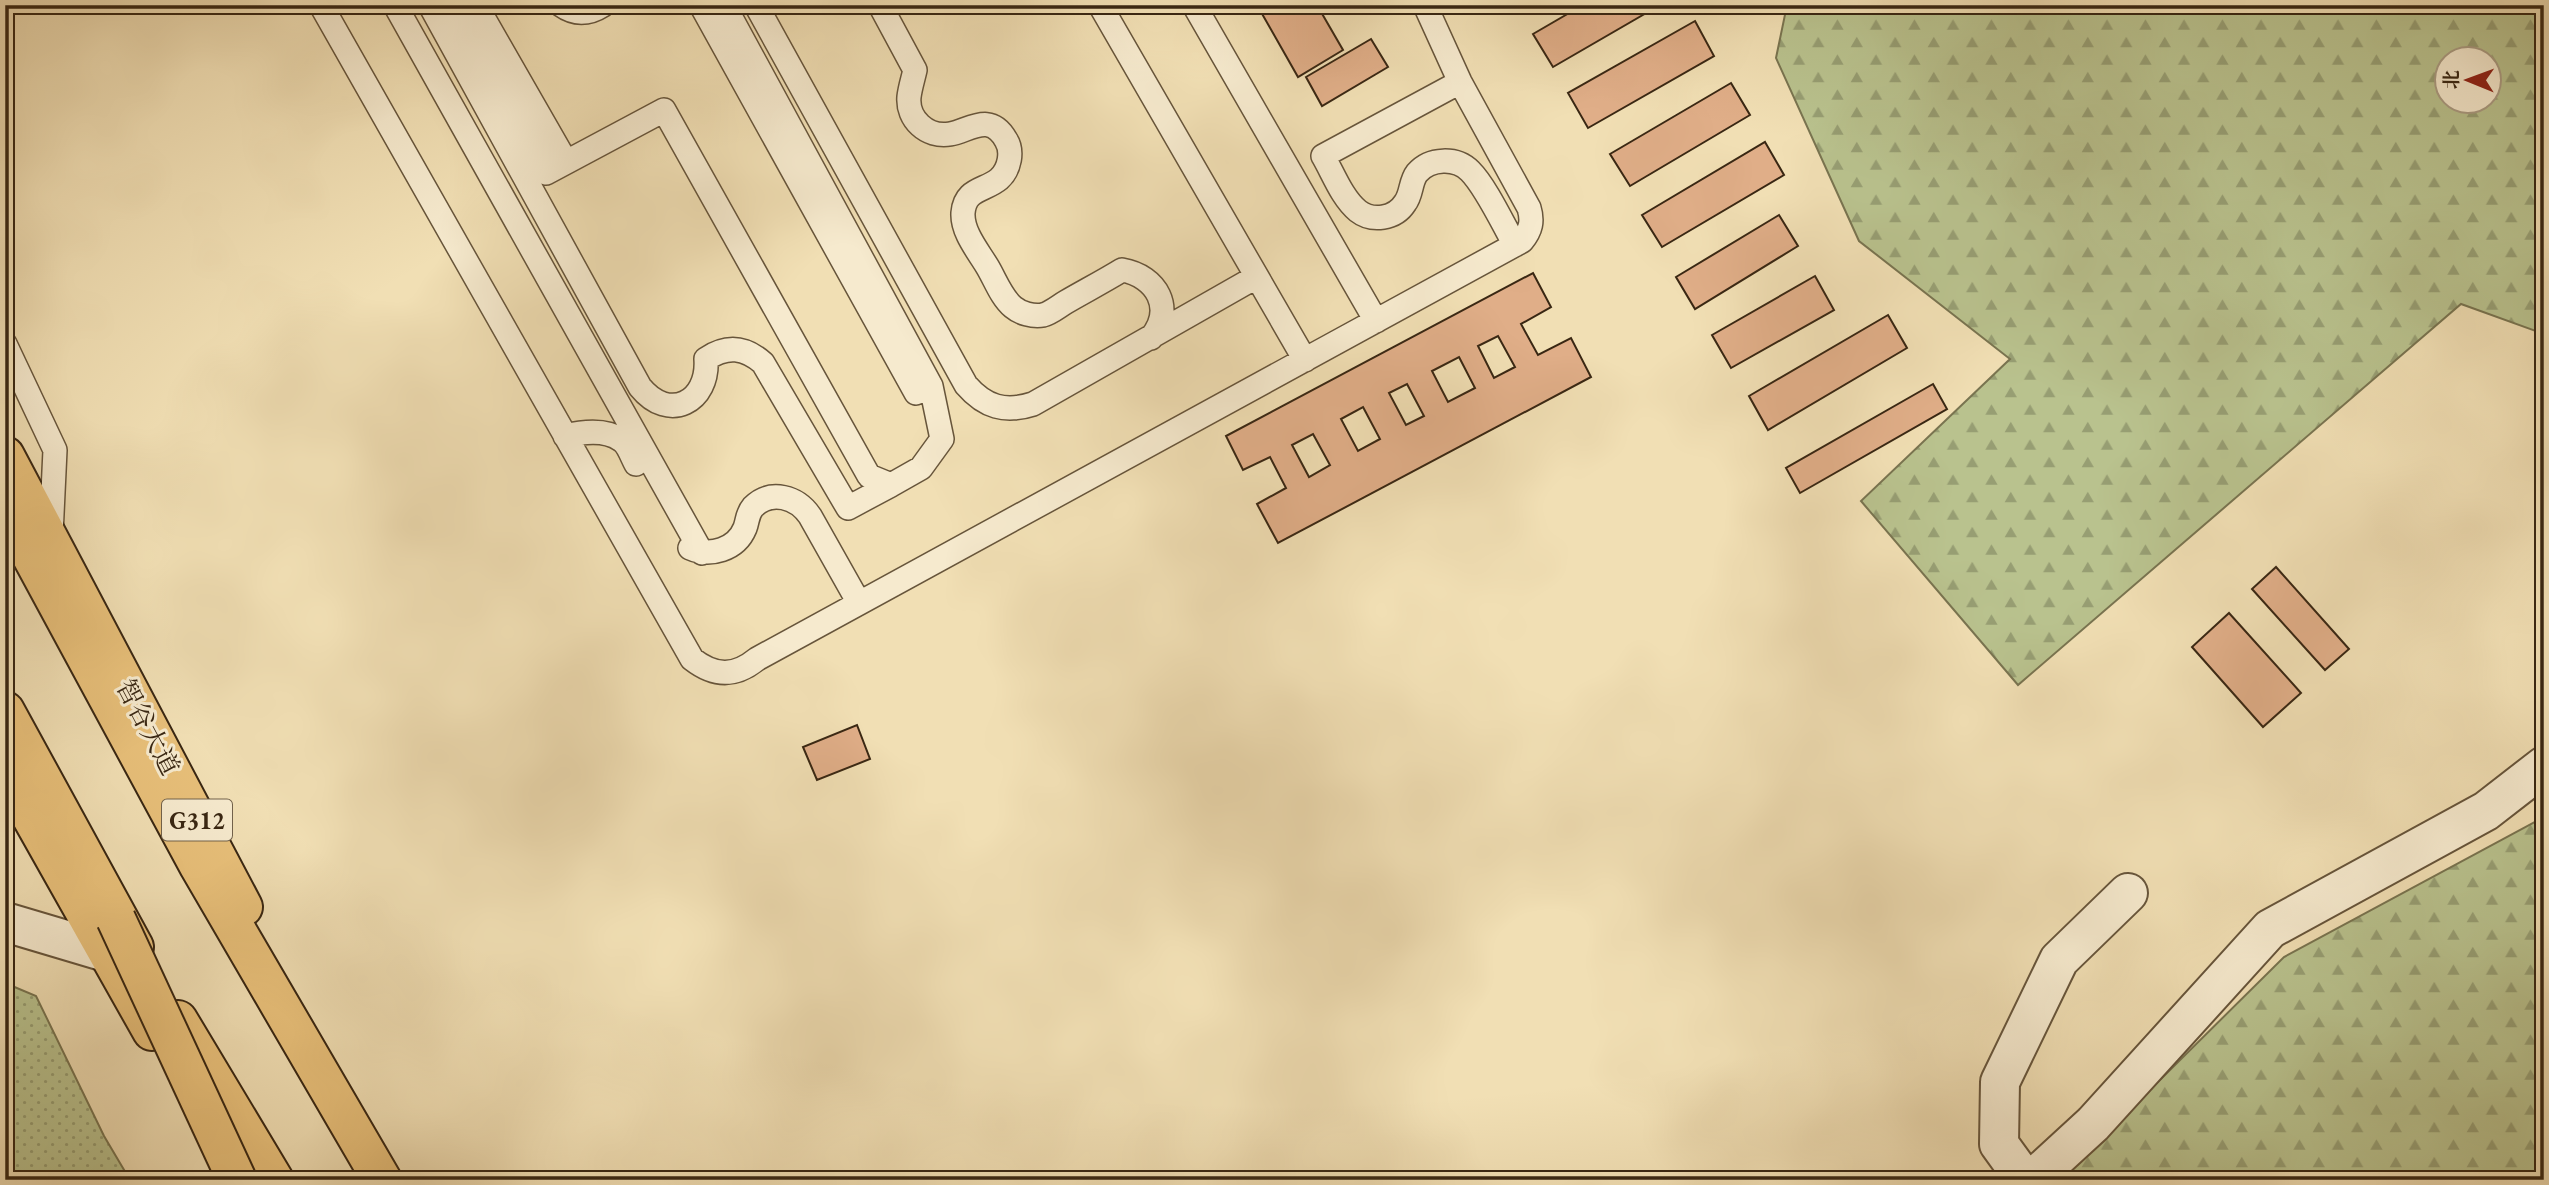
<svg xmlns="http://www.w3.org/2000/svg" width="2549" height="1185" font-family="'EB Garamond','Noto Serif SC',serif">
	<defs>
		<pattern id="grass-dots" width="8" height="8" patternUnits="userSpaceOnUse" patternTransform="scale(1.75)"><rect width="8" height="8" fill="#b9c28e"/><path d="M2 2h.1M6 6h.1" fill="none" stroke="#979e73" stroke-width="1.8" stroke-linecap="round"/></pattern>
		<pattern id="forest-firs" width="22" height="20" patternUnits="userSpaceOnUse" patternTransform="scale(1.75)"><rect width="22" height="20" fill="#b9c28e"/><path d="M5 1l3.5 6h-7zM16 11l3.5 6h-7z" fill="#979e73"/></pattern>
	</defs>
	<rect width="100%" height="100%" fill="#f1dfb4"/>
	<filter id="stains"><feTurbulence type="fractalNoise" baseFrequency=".00286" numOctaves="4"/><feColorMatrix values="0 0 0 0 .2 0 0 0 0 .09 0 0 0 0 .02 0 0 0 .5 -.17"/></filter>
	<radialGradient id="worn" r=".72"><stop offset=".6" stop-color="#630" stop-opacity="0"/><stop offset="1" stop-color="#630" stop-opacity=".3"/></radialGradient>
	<!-- grass -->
	<path fill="url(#grass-dots)" stroke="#797450" stroke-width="2" d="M5,983L36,996L104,1136L130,1180H5Z"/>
	<!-- forest -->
	<path fill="url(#forest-firs)" stroke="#797450" stroke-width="2" fill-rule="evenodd" d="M1787,5H2544V334L2461,304L2018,685L1861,501L2010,359L1859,241L1776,58ZM2448,60H2490V102H2448Z
		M2544,817V1180H2059L2284,957Z"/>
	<!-- building -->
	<path fill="#e0ae88" stroke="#392713" stroke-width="2" fill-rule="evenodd" d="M1257,5H1317L1343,50L1298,77Z
		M1583,5H1660L1553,67L1533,34Z
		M1695,21L1714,56L1588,128L1568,93Z
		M1371,39L1388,67L1322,106L1306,77Z
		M1731,83L1750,115L1630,186L1610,154Z
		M1765,142L1784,175L1662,247L1642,215Z
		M1779,215L1798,246L1695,309L1676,277Z
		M1533,273L1551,307L1521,324L1538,355L1571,338L1591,377L1278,543L1257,504L1286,488L1270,457L1243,470L1226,436ZM1498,336L1515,367L1494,378L1478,346ZM1459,357L1475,388L1448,402L1432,371ZM1407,384L1424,416L1406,425L1389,393ZM1363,407L1380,439L1358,451L1341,419ZM1313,434L1330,465L1309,477L1292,445Z
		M1815,276L1834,310L1731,368L1712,335Z
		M1888,315L1907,348L1768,430L1749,396Z
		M1933,384L1947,409L1800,493L1786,468Z
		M2276,567L2349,649L2325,670L2252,589Z
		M2229,613L2301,693L2263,727L2192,647Z
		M857,725L870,759L817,780L803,747Z"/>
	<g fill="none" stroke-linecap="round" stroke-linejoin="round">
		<defs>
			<path id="service" d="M321,5L692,659C715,677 735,677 757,659L1522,241C1531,230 1533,221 1529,208L1460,82L1425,5
				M395,5L702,553
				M430,5L640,387C669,423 709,402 706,359C727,345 745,347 763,363L848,508L891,485
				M455,5L546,173L664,110L869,476L891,485L921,468L942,439L931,386L724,5
				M476,5L566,162
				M561,5C575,15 589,14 603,5
				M701,5L916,393
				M756,5L966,385C985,407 1005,413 1033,404L1256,277
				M880,5L915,70C913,79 910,88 909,97C907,119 927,138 950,134C969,131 990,111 1006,140C1013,151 1010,169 999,179C985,191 965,188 963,213C962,232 978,251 987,266C995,279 1001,297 1013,307C1020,313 1033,317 1043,315C1051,313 1059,306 1066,302C1085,291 1104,281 1122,270C1157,276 1175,309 1151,338
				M1100,5L1305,360
				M1194,5L1376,321
				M1460,82L1323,156C1333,173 1342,198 1358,211C1372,222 1395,219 1405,203C1412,194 1410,182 1417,173C1430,158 1456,157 1470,171C1486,187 1503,224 1515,245
				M5,344L55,450L51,535
				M565,436C582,432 606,429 621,440C628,444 632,457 636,464
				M690,548C710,557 736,550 745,528C748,520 747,514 753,507C771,489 797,497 810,516L859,603"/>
			<path id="minor" d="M5,922L106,952
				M2025,1180L1999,1144L2000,1082L2059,960L2128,893
				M2032,1180L2093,1124L2270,929L2486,811L2544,766"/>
			<path id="primary" d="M5,456L243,907
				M5,770L152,1031"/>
			<path id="trunk" d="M5,507L199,866L382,1180
				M5,711L134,947
				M178,1020L274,1180"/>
		</defs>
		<!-- service casing -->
		<use href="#service" stroke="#67553b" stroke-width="26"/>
		<!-- minor casing -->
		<use href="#minor" stroke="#67553b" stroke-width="42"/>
		<!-- primary casing -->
		<use href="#primary" stroke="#392713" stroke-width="42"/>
		<!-- trunk casing -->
		<use href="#trunk" stroke="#392713" stroke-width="42"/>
		<!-- service -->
		<use href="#service" stroke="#f6eace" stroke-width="23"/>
		<!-- minor -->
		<use href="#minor" stroke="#f6eace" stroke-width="38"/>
		<!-- primary -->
		<use href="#primary" stroke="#e8c07a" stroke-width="38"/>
		<!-- trunk -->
		<use href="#trunk" stroke="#e8c07a" stroke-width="38"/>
		<defs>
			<path id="trunk-bridge" d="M116,919L237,1180"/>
		</defs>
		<!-- trunk-bridge casing -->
		<use href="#trunk-bridge" stroke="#392713" stroke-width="42" stroke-linecap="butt"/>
		<!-- trunk-bridge -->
		<use href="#trunk-bridge" stroke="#e8c07a" stroke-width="38"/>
	</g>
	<g text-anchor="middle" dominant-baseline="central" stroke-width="6" stroke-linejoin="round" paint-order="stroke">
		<!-- shield labels -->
		<rect fill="#f6eace" stroke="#72624b" stroke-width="2" x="162" y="799.5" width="70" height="41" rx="5"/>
		<g font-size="24" font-weight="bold" fill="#392713">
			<text x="197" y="820">G312</text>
		</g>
		<!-- street labels -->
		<g font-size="26" fill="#392713" stroke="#f6eace">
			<text transform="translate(148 727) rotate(62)">智谷大道</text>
		</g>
	</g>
	<!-- margin -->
	<rect width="2549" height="1185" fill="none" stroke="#f1dfb4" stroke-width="28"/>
	<rect x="7" y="7" width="2535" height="1171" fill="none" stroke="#392713" stroke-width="3.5"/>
	<rect x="14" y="14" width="2521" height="1157" fill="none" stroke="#392713" stroke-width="2"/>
	<!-- north arrow -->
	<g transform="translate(2468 80) rotate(271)"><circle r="33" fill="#f6eace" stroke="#aa9c83" stroke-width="2"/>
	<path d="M0-5L12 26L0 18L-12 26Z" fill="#8f2418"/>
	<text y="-10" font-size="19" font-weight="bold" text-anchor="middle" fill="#392713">北</text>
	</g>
	<rect width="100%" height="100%" filter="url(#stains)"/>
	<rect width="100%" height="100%" fill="url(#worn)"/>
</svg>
